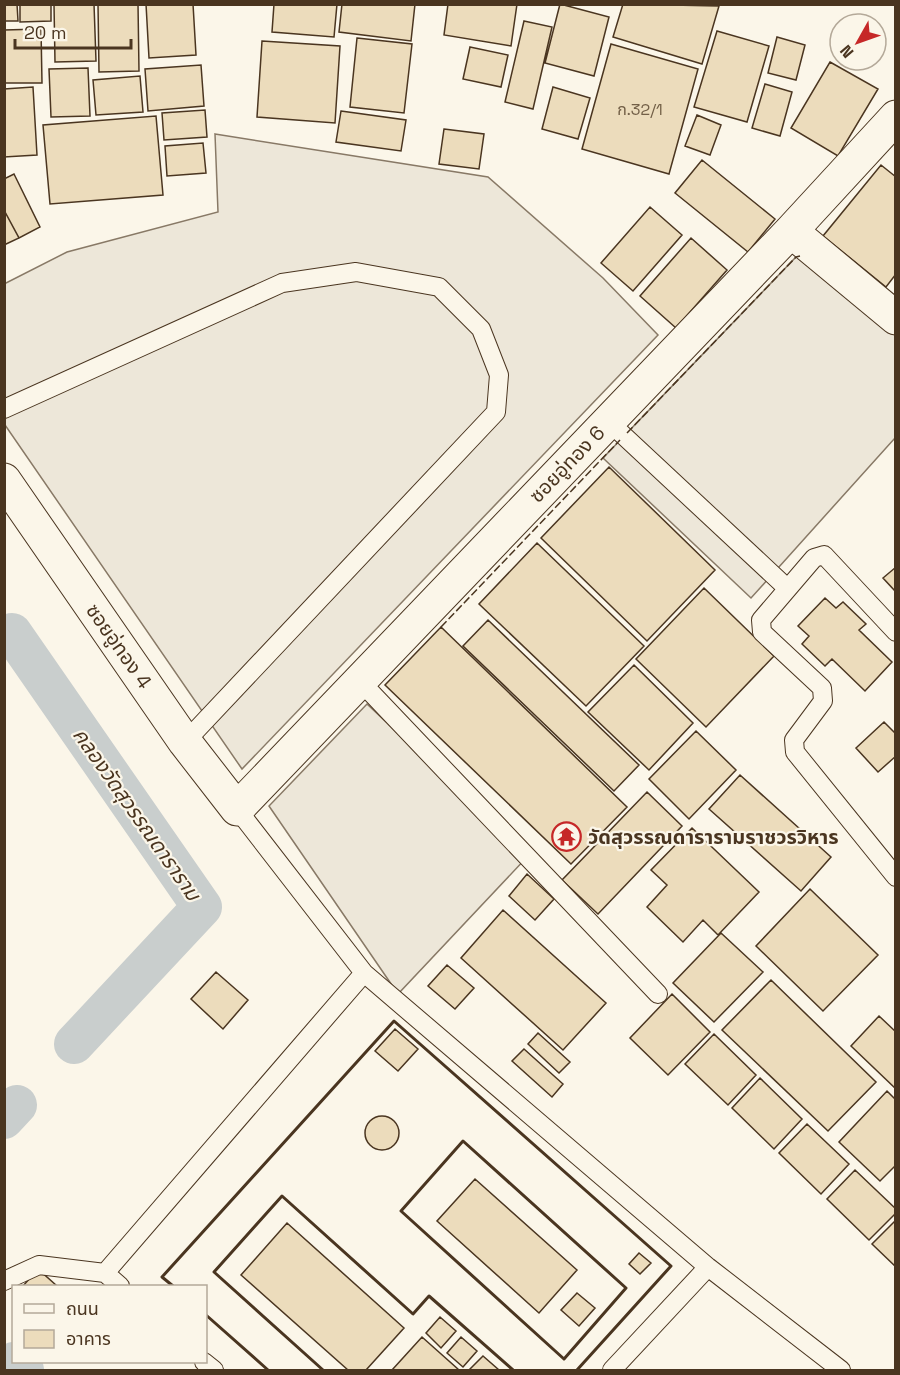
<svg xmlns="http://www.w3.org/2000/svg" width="900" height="1375" font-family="'Space Grotesk','Noto Sans Thai',sans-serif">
	<rect width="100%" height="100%" fill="#fbf6e9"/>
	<!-- parking -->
	<path fill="#ede7d9" stroke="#887966" stroke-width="1.5" d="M215,134L488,177L603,278L658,335L242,769L5,425L4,284L67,252L218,212Z
		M808,255L895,325V438L751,598L603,458L796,257Z
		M367,704L528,856L398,994L269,806Z"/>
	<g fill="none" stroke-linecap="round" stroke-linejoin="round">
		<!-- canal -->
		<path stroke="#c9cecd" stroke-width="40" d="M4,638L12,633L202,907L74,1044
			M4,1119L17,1105
			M14,1362L24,1370"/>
	</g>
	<!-- building -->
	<path fill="#ecdcbc" stroke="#4a3520" stroke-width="1.5" d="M4,4H17L18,21H4Z
		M20,4H51V21L20,22Z
		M54,4H94L96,61L55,62Z
		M98,4H138L139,71L99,72Z
		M146,4H193L196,55L149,58Z
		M274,4H337L334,37L272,32Z
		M342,4H415L411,41L339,32Z
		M448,4H517L511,46L444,35Z
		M560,4L609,17L594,76L545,63Z
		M623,4L719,6L702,64L613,37Z
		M524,21L552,27L533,109L505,102Z
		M41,29L42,83H4V30Z
		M717,31L769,46L747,122L694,107Z
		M777,37L805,45L796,80L768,73Z
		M357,38L412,44L404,113L350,107Z
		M262,41L340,46L335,123L257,117Z
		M611,44L698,69L669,174L582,149Z
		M470,47L508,55L501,87L463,79Z
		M830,62L878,89L838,156L791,128Z
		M201,65L204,106L148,111L145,69Z
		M88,68L90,116L51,117L49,69Z
		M140,76L143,112L96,115L93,80Z
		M765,84L792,92L780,136L752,128Z
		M33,87L37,155L4,157V89Z
		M553,87L590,98L578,139L542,129Z
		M205,110L207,137L164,140L162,113Z
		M341,111L406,120L401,151L336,142Z
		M697,115L721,125L710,155L685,146Z
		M156,116L163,195L50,204L43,125Z
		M444,129L484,134L479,169L439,164Z
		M203,143L206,173L167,176L165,146Z
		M702,160L775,219L748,252L675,193Z
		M881,165L896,177V274L886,287L823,236Z
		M14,174L40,227L19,238L4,210V179Z
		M650,207L682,235L633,291L601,263Z
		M4,210L19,238L4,245Z
		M691,238L727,270L676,328L640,296Z
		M609,467L715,570L647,641L541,538Z
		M537,543L644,646L586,706L479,604Z
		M896,567V592L883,578Z
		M704,588L774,656L706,727L636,659Z
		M825,598L836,608L843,602L866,624L859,630L892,662L865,691L832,659L825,666L802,644L809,636L798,626Z
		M488,620L639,765L614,791L463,646Z
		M441,627L627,807L571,864L385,685Z
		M634,665L693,723L649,770L588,712Z
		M884,722L896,734V756L878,772L856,748Z
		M696,731L736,770L689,819L649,779Z
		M740,775L831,857L801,891L709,809Z
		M647,792L682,826L598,914L562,880Z
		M692,828L759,892L718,935L703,920L683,942L647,907L667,885L651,870Z
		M527,874L554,899L535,920L509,896Z
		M810,889L878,955L823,1011L756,946Z
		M503,910L606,1003L563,1050L461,958Z
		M721,933L763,972L714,1022L673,983Z
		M447,965L474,988L455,1009L428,986Z
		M216,972L248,1000L223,1029L191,999Z
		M771,980L876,1082L828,1131L722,1030Z
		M672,994L710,1032L668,1075L630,1038Z
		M879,1016L896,1032V1089L851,1046Z
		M395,1029L418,1049L398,1071L375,1051Z
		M538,1033L570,1062L559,1073L528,1044Z
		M714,1034L756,1075L728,1105L685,1064Z
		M524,1049L563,1084L552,1097L512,1061Z
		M760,1078L802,1119L774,1149L732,1108Z
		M887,1091L896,1100V1165L880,1181L839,1142Z
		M365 1133a17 17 0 1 1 34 0a17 17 0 1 1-34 0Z
		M807,1124L849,1164L821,1194L779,1153Z
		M855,1170L896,1209V1213L869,1240L827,1199Z
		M475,1179L577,1270L539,1313L437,1221Z
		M896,1220V1267L872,1244Z
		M287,1223L404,1328L366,1370H348L241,1275Z
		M639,1253L651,1263L640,1274L629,1264Z
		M38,1269L57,1286H23Z
		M577,1293L595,1308L579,1326L561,1310Z
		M440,1317L456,1331L441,1348L426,1333Z
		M422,1337L459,1370H392Z
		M461,1337L477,1351L463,1367L447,1353Z
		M483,1356L499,1370H469Z"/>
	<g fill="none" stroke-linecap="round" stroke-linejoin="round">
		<defs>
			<path id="lane" d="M4,409L282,283L356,272L439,287L481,329L499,375L496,412L185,742
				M608,421L787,588
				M896,632L824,555L814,558L761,620L762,632L822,688L823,701L794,740L795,752L896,877
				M359,680L658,994
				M364,973L708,1267L841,1370
				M4,1281L39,1265L105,1273
				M120,1286L105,1273L364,973L237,809
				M204,1362L214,1370
				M612,1370L708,1267"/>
			<path id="street" d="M791,231L896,318
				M4,480L185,742L237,809L791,231L896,117"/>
		</defs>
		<!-- lane casing -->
		<use href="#lane" stroke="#4a3520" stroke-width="20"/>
		<!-- street casing -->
		<use href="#street" stroke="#4a3520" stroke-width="35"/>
		<!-- lane -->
		<use href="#lane" stroke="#fbf6e9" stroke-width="18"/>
		<!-- street -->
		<use href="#street" stroke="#fbf6e9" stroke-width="33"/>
		<!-- fence -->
		<path stroke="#4a3520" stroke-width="1.5" stroke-dasharray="8 3" stroke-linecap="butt" d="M627,433L796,257L800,256
			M441,627L620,440"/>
		<!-- wall -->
		<path stroke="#4a3520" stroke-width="3" d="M463,1141L626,1288L564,1359L401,1211Z
			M173,1286L162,1277L394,1021L671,1266L577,1370
			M206,1315L268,1370
			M323,1370L214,1272L282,1196L413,1314L429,1296L513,1370"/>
	</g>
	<!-- icons -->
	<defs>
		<symbol id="temple-ring" viewBox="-11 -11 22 22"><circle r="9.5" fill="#fbf6e9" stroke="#c62828" stroke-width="1.5"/><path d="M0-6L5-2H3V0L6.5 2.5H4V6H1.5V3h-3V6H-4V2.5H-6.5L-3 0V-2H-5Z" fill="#c62828"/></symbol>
	</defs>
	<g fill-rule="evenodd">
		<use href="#temple-ring" x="550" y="820" width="33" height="33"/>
	</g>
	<g text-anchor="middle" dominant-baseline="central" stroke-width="4.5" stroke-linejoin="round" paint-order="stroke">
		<!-- number labels -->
		<g font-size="16" fill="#725f47">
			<text x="640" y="109">ก.32/1</text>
		</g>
		<!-- street labels -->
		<g font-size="20" fill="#4a3520" stroke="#fbf6e9">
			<text transform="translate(567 464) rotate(-46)">ซอยอู่ทอง 6</text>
			<text transform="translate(119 646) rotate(55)">ซอยอู่ทอง 4</text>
		</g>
		<!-- poi labels -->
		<g font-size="20" font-weight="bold" fill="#4a3520" stroke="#fbf6e9" text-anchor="start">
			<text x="588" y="837">วัดสุวรรณดารารามราชวรวิหาร</text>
		</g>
		<!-- water labels -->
		<g font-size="21" font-style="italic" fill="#4a3520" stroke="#fbf6e9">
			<text transform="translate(137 814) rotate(55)">คลองวัดสุวรรณดาราราม</text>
		</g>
	</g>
	<!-- border -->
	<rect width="900" height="1375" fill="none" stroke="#4a3520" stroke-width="12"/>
	<!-- legend -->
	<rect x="12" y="1285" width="195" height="78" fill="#fbf6e9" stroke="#b4a999" stroke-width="1.5"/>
	<rect x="24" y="1304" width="30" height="9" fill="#fbf6e9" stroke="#b4a999" stroke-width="1.5"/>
	<text x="66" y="1315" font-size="18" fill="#4a3520">ถนน</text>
	<rect x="24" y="1330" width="30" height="18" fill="#ecdcbc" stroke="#b4a999" stroke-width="1.5"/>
	<text x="66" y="1345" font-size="18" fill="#4a3520">อาคาร</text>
	<!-- north arrow -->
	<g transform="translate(858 42) rotate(230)"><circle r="28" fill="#fbf6e9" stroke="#b4a999" stroke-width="1.5"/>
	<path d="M0-4.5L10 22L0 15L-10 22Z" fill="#c62828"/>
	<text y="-9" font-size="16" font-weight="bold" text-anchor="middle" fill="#4a3520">N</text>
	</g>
	<!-- scale -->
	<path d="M15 39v9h116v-9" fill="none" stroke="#4a3520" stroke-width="3"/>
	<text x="24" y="39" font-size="18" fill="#4a3520" stroke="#fbf6e9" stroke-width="4.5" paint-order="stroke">20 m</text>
</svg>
